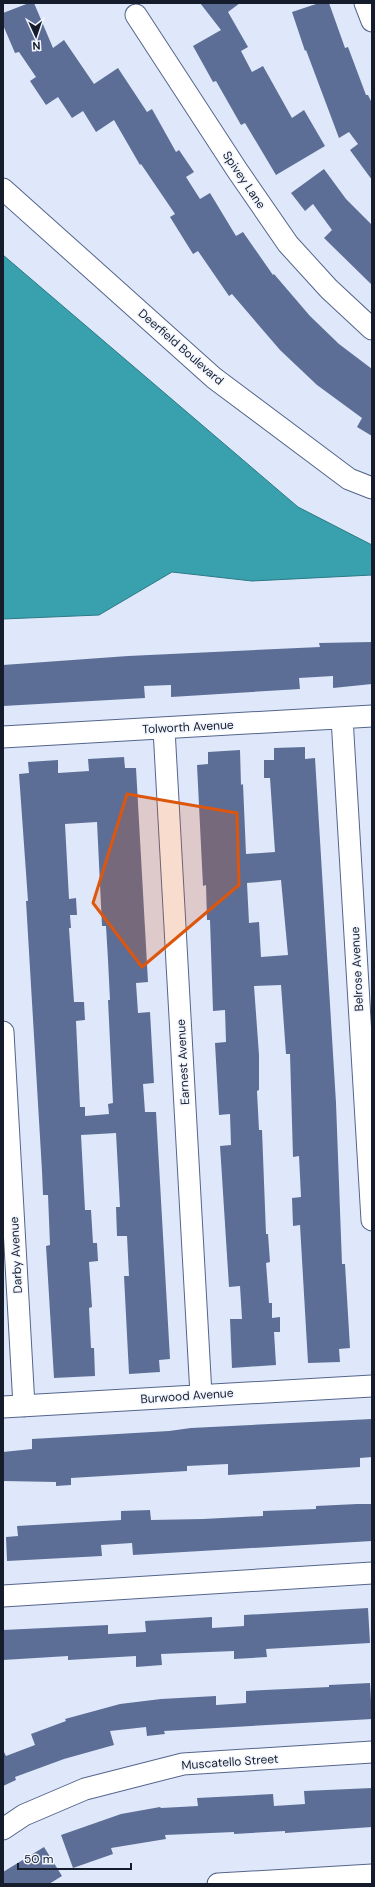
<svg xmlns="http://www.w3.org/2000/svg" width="375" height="1887" font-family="'DM Sans',sans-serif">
	<rect width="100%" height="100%" fill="#dfe8fa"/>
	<!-- water -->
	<path fill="#38a1ad" stroke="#2e7986" d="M3,255L298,507L372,545V575L252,581L172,572L99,615L3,619Z"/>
	<!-- building -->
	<path fill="#5d6e96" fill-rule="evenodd" d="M29,3H34L53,48L64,40L94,84L118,68L147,112L152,109L176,152L179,150L194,172L186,177L200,199L210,193L236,236L243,232L273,275L274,274L310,316L339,344L372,369V436L357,427L362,418L317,385L280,350L232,294L229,296L198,251L193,254L170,217L175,214L141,164L140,165L114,120L96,132L83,111L72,118L58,97L46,105L30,81L36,77L19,52L15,53L3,25V13Z
		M200,3H240L228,12L248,47L241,51L252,72L263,66L292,118L304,110L325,146L276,175L245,123L241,125L216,81L213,82L193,46L221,30Z
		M319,3H329L345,48L348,47L366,95H368L372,103V180L350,150L358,144L349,132L339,138L306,50L305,51L292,12Z
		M324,169L346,199L372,225V285L324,238L332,230L313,204L305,211L291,193Z
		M372,642V684L333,688V676L299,678L300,689L171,697V685L144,686L145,698L3,706V665L128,656L320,647L319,643Z
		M305,747V759L315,758L336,1103L342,1264H345L350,1348L339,1349L340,1362L308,1363L300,1225L293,1226L292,1198L301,1197L299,1156L293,1157L290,1054H286L281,985L254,986L259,1055V1090L257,1091L259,1130H262L266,1234H268L270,1262L266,1263L269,1303H272V1318L280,1317V1332H274L276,1365L232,1368L230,1319H242L240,1286L229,1287L221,1161L220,1146L231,1145L230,1114L219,1115L215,1043L226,1042L225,1010L213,1011L210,920H207L206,885L203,886L197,765L208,764V752L240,750L241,785L243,784L246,854L275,852L270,778H264V760H274V748ZM281,880L288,955L261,957L259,922L249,923L247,883Z
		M124,757L125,768H136L148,982L136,983L138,1013L150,1012L154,1083L143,1084L145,1112H156L170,1359L159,1360L160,1372L129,1374L124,1276H129L127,1236H117L116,1207H120L116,1133L81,1135L85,1210H91L93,1243H97L98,1261L89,1262L92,1307L89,1308L91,1348H94L95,1376L54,1378L46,1246L50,1245L48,1195H43L42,1171L26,901H28L19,774L29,773L28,762L58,760V773L89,771L88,759ZM97,822L102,926H106L108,960L110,1000H108L113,1103L108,1104L109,1114L85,1116V1107H80L76,1021L85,1020L84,1002H74L69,928H71L70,915H77L76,898L69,899L65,824Z
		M372,1419V1457L360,1458V1467L228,1475V1464L187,1466V1471L71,1478V1485L56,1486V1482L3,1481V1452L32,1449V1439L169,1431L191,1428Z
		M357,1504H372V1541L133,1555L132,1543L101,1545L102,1556L7,1561L6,1537L18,1536L17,1526L121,1520V1511L150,1510L151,1520L203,1519L263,1516V1511L316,1509V1506Z
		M368,1608L370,1643L266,1649L267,1657L234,1659V1651L161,1654L162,1665L136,1667V1656L68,1660V1656L3,1660V1630L108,1625V1634L146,1632L145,1621L212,1617V1628L244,1626V1615Z
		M370,1683L372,1719L164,1731L165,1734L147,1736L146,1727L110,1731L114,1745L64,1759L15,1777L16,1780L3,1786V1750L6,1756L35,1745L31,1734L66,1721L65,1719L120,1704L161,1699L216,1696V1705L246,1703V1691L329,1687V1685Z
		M372,1788V1827L285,1833V1831L234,1834V1832L165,1835L166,1839L111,1848L113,1854L73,1868L61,1835L121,1814L160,1807L161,1808L198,1806L197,1798L273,1794L274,1806L305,1804L304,1791Z
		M44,1847L62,1876L49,1884H3V1872Z"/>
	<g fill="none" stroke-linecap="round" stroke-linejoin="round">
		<defs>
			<path id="minor" d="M365,3L372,21
				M136,15L237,170L288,244L329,289L372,329
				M3,189L214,378L349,479L372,488
				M342,718L372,1220
				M164,729L201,1395
				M3,737L372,716
				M3,1032L24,1406
				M3,1407L372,1386
				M3,1596L372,1573
				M3,1829L24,1815L85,1789L183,1764L372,1752
				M218,1884L372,1875"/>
		</defs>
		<!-- minor casing -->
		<use href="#minor" stroke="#54658c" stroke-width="23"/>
		<!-- minor -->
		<use href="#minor" stroke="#fff" stroke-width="21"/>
	</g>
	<!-- marked area -->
	<path fill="#dd560e" fill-opacity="0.2" stroke="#dd560e" stroke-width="3" stroke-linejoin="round" d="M127,794L237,813L239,885L142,967L93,903Z"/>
	<g text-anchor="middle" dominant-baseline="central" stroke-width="3" stroke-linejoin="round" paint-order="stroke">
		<!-- street labels -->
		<g font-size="12" fill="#151c2c" stroke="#f1f5fe">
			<text transform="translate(244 180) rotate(56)">Spivey Lane</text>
			<text transform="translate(181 347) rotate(41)">Deerfield Boulevard</text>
			<text transform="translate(188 727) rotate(-3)">Tolworth Avenue</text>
			<text transform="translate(357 969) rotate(-93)">Belrose Avenue</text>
			<text transform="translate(183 1062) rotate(-93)">Earnest Avenue</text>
			<text transform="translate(16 1255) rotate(-93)">Darby Avenue</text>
			<text transform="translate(187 1396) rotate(-4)">Burwood Avenue</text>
			<text transform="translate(230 1762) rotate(-4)">Muscatello Street</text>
		</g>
	</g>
	<!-- border -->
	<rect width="375" height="1887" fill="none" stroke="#151c2c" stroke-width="8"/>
	<!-- north arrow -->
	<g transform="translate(36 36) rotate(177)" stroke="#f1f5fe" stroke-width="3" paint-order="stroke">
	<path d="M0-3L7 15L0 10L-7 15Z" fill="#151c2c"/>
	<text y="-6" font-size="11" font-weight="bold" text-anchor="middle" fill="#151c2c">N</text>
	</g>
	<!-- scale -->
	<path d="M18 1863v6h113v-6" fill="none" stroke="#151c2c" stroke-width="2"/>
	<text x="24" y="1863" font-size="12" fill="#151c2c" stroke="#f1f5fe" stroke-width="3" paint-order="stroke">50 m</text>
</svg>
